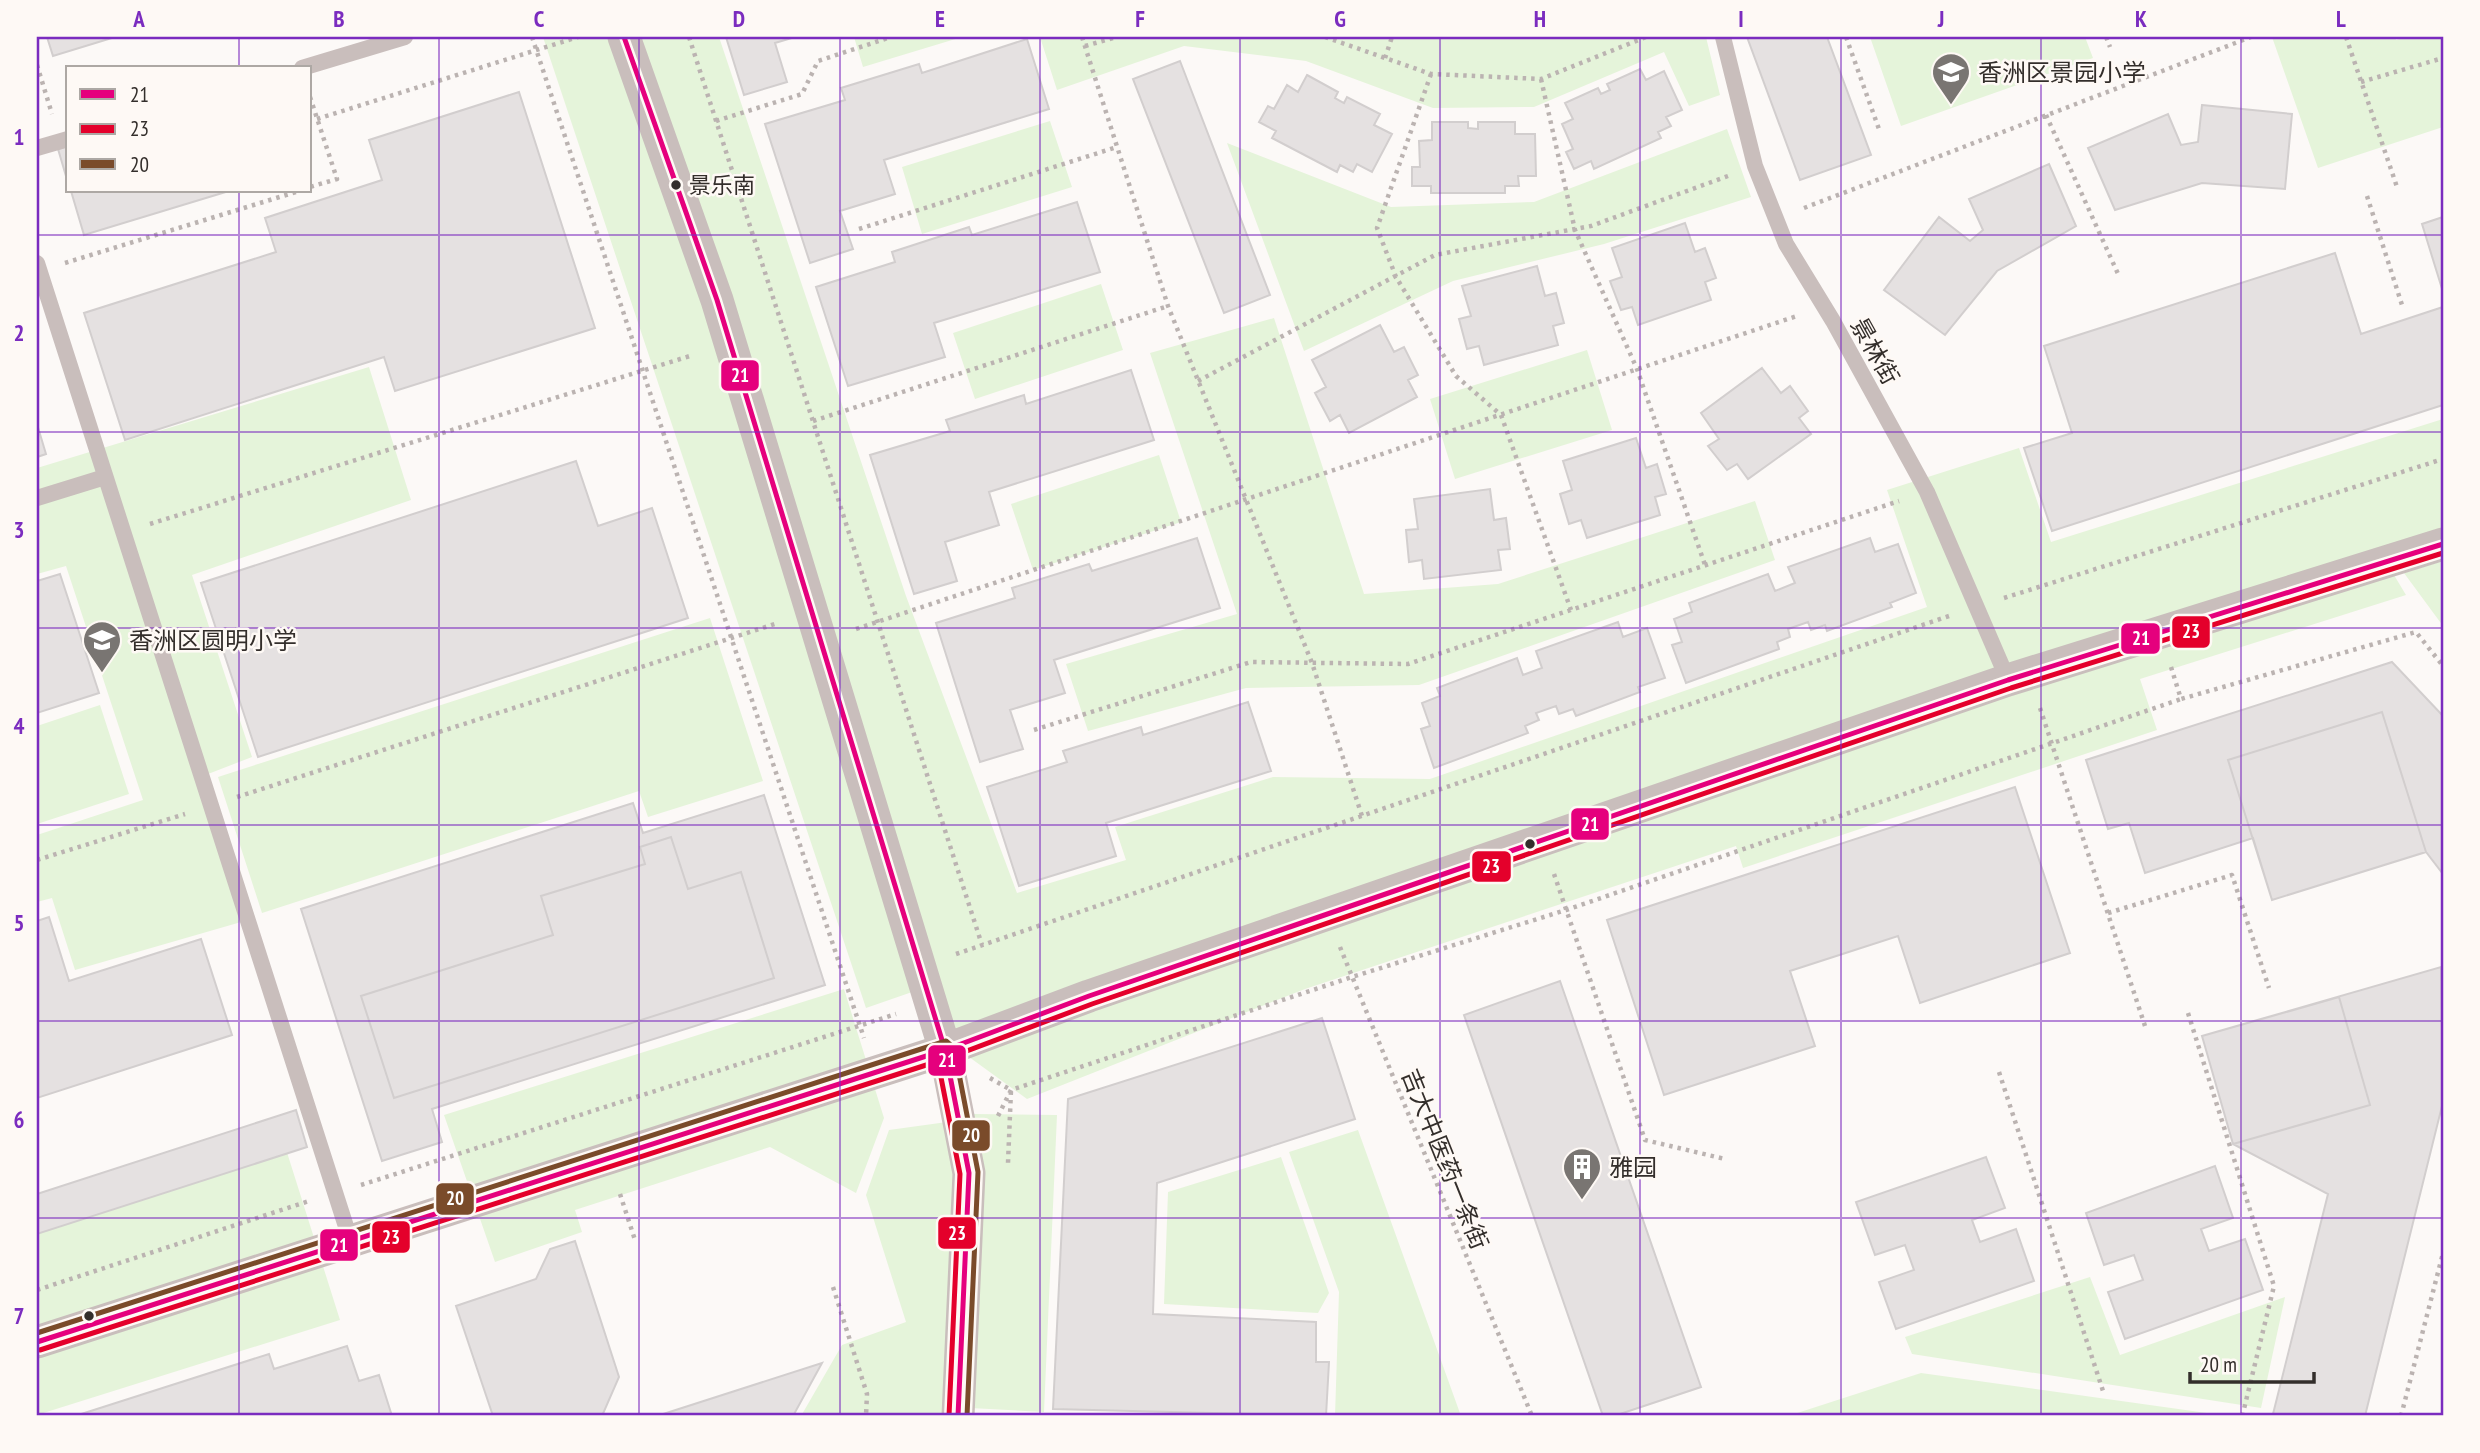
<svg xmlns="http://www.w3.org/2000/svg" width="2480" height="1453" font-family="'PT Sans Narrow','Noto Sans SC',sans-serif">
	<rect width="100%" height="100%" fill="#fcf9f7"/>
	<!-- green -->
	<path fill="#e5f4da" d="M543,37H611L703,298L915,991L866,1008Z
		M633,37H719L906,596L1017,893L1126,860L1115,827L1273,777L1430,779L1927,607L1887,490L2019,448L2051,542L2443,419V549L2391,570L2406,595L2140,679L2157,730L1743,868L1736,846L1305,989L1027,1099L947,1041Z
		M854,37H962L863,67Z
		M1040,37H1706L1720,95L1689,106L1664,52L1534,107L1433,108L1306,61L1184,46L1057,90Z
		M1870,37H2085L2093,58L1901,126Z
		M2272,37H2395L2396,40L2407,37H2443V127L2318,168Z
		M1050,121L1072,187L922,234L902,167Z
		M1727,129L1751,197L1604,244L1453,281L1304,351L1227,143L1391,207L1534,202Z
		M1101,284L1123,350L975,399L953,333Z
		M1274,318L1364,594L1498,584L1755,501L1775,560L1419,685L1246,688L1088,731L1066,664L1237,614L1150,353Z
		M1587,350L1612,430L1455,479L1430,399Z
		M369,367L411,500L192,575L252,757L208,774L255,918L75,970L52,898L37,902V835L143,800L66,566L37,574V468Z
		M1159,455L1181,522L1033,570L1011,504Z
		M2443,561V626L2404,573Z
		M710,618L763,781L648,817L639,791L262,913L218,777Z
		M100,705L129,794L37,824V726Z
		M844,989L884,1118L856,1193L770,1147L575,1210L582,1232L495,1262L444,1115Z
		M973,1114L1057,1115L1044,1412L970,1408Z
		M947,1122L960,1186L949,1416H801L842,1345L906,1322L866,1195L889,1130Z
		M278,1124L340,1320L37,1415V1199Z
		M1358,1130L1461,1416H1335L1339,1292L1289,1152Z
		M1281,1157L1329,1293L1318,1313L1164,1304L1168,1192Z
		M2090,1277L2120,1355L2285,1297L2261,1408L1912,1354L1905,1337Z
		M1921,1373L2221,1415L2226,1416H1788Z"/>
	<!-- building -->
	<path fill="#e5e1e1" stroke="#d2cece" stroke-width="2" d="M47,37H115L53,56Z
		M726,37H795L775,43L787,82L744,95Z
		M1747,37H1827L1871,155L1800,180Z
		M1027,39L1049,109L884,160L895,194L840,211L853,249L810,263L765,124L845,100L841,88L919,64L922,73Z
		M1180,61L1270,295L1224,313L1133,79Z
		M1640,69L1646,80L1664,71L1682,110L1666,117L1671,126L1658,132L1661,138L1594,169L1591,161L1574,169L1566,152L1573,149L1562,124L1573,119L1565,103L1598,88L1601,94L1610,90L1607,84Z
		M1307,75L1338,92L1335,98L1344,103L1347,97L1380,114L1374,125L1392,134L1372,172L1357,164L1353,172L1340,165L1337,172L1272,138L1276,131L1259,122L1268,106L1274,109L1287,85L1298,92Z
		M519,92L595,328L395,391L384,357L125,440L84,313L276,252L265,218L382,180L369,140Z
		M2202,105L2292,114L2285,189L2202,183L2115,210L2088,148L2168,114L2181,145L2198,142Z
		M1432,122H1468V128L1478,129V122H1515V134H1535L1536,176H1518L1519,186H1505V193H1431V186H1412V167H1420L1419,141L1432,140Z
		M68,146V183L58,149Z
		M2049,164L2076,226L1997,271L1945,335L1884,290L1939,217L1970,241L1983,230L1969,199Z
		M71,191H229L84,235Z
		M1077,202L1100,272L934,323L945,357L848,386L816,287L895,262L892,252L969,227L972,235Z
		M2443,217V292L2422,224Z
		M1685,223L1695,252L1705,248L1716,278L1705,282L1711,300L1638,325L1632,307L1621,310L1610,281L1622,277L1612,248Z
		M2335,253L2361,334L2443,307V405L2052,531L2024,448L2072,433L2044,346Z
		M1537,266L1545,296L1556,293L1564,323L1553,326L1558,345L1484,365L1479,346L1467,349L1459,319L1471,316L1462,286Z
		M1380,325L1394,352L1404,347L1418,375L1408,380L1417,397L1349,433L1340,415L1330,421L1315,393L1326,387L1312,360Z
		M1762,368L1781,393L1790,386L1808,411L1799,418L1811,434L1748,479L1737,464L1727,470L1708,446L1719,439L1701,413Z
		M1131,370L1154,440L989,492L999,525L945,542L957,581L914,594L870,455L950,431L946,420L1024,395L1026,404Z
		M37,424L46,454L37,457Z
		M1636,438L1646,468L1657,464L1666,494L1655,497L1660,515L1587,538L1581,520L1569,524L1560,494L1572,490L1563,461Z
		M576,461L598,526L652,508L688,618L258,757L201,583Z
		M1490,489L1494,520L1506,518L1510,549L1498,550L1501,570L1424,579L1422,560L1409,562L1406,530L1418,529L1414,499Z
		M1197,538L1220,608L1054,660L1065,693L1010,710L1023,749L980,762L936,623L1015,598L1012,588L1089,564L1092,571Z
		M1870,538L1875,552L1898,544L1916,593L1890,603L1892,607L1827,631L1825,625L1811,630L1808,622L1788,629L1790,637L1777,642L1779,649L1686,683L1672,645L1682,642L1674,619L1692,612L1689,603L1768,574L1775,591L1795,583L1788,567Z
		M60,574L99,693L37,713V581Z
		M1618,622L1623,637L1647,628L1665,678L1638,687L1640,692L1576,716L1573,709L1559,714L1556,706L1536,713L1539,720L1525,726L1528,733L1434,768L1421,729L1430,726L1422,703L1440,696L1437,688L1517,658L1523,675L1542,668L1536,651Z
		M2392,662L2443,716V874L2426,852L2272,900L2253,838L2145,873L2129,823L2108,829L2086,760Z
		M1248,702L1271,771L1106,823L1116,856L1019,886L987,787L1067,762L1063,751L1141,727L1143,735Z
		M2382,712L2426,852L2272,900L2228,760Z
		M2015,787L2070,953L1920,1003L1898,936L1790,971L1815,1046L1664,1095L1607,920Z
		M764,795L825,985L432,1109L442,1142L382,1161L301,909L633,803L643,833Z
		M671,837L688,889L741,872L774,978L394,1098L361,996L553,935L541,896L645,864L640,847Z
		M49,917L69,981L201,939L232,1035L37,1098V921Z
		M2441,967L2443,1102L2365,1416L2273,1414L2328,1194L2233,1144L2202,1036Z
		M1560,981L1701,1387L1614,1416H1603L1464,1015Z
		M2339,997L2370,1105L2233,1144L2202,1036Z
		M1322,1018L1355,1119L1157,1183L1153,1314L1316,1322V1362H1329L1326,1416L1053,1409L1068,1099Z
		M296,1110L307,1147L37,1234V1194Z
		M1986,1157L2005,1208L1972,1220L1980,1242L2016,1229L2034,1281L1896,1329L1879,1282L1914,1270L1905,1245L1875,1255L1856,1202Z
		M2215,1166L2233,1218L2201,1229L2209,1251L2245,1239L2263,1290L2125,1339L2108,1292L2143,1280L2134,1255L2104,1265L2086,1213Z
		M575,1241L619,1377L602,1416H493L456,1306L536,1279L550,1249Z
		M347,1346L359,1381L379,1375L392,1416H75L269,1354L274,1369Z
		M822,1363L793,1416H657Z"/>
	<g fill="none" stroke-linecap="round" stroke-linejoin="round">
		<!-- path -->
		<path stroke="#bbb3b1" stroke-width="4.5" stroke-dasharray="3.5 5" stroke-linecap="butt" d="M532,37L864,1038
			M689,37L982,945
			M1082,37L1168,306L1312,663L1362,816
			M1325,37L1431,74L1541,79L1646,37
			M1846,37L1880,132
			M2106,37L2110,47
			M2346,37L2397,187
			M1085,46L1117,37
			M1385,58L1392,37
			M37,65L52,114
			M1431,74L1377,228L1396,277L1456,376L1501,415L1571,610
			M1541,79L1575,230L1637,369L1705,565
			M2361,82L2443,58
			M310,97L337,179L310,187
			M2046,115L2119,276
			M317,119L578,37
			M716,121L802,94L818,61L891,37
			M2367,196L2402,305
			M1804,208L2251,37
			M859,229L1117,147
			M65,263L299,191
			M1198,381L1435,255L1591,226L1728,176
			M813,421L1168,306
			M150,524L693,355
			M2004,598L2443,459
			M856,629L1797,316
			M2171,667L2181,699L2416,632L2443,666
			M2040,708L2145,1026
			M1034,730L1251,662L1408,664L1899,501
			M237,797L778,623
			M37,860L185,814
			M1554,874L1645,1140L1725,1159
			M2108,913L2232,875L2269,988
			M1340,947L1532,1416
			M956,954L1949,616
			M2188,1013L2274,1286L2243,1413
			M1999,1072L2103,1391
			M990,1078L1011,1090L1008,1163
			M998,1116L1011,1090L1352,977L1566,910L2181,699
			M361,1185L896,1014
			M620,1194L635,1240
			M833,1287L867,1394L866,1416
			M37,1290L309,1201
			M2401,1416L2443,1253"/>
		<!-- lane -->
		<path stroke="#c9bebc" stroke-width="16" d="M1723,37L1755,166L1786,244L1833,321L1927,492L2008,680
			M302,68L405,37
			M37,148L68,139
			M37,263L350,1239
			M37,498L105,477"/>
		<!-- street -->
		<path stroke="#c9bebc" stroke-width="33" d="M624,37L717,300L945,1050L969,1173L958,1416
			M37,1342L945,1050L1089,996L2008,680L2443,544"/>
		<defs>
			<path id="bus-1" d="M624,37L717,300L945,1050L969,1173L958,1416
				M37,1342L945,1050L1089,996L2008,680L2443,544"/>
			<path id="bus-2" d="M936,1052L960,1174L949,1416
				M40,1350L948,1058L1092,1004L2011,688L2443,553"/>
			<path id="bus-3" d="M37,1333L946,1041L954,1048L978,1172L967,1416"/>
		</defs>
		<!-- bus-1 casing -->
		<use href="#bus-1" stroke="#fef9f5" stroke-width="10"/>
		<!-- bus-2 casing -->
		<use href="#bus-2" stroke="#fef9f5" stroke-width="10"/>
		<!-- bus-3 casing -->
		<use href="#bus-3" stroke="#fef9f5" stroke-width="10"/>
		<!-- bus-1 -->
		<use href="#bus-1" stroke="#e5007d" stroke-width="5"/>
		<!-- bus-2 -->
		<use href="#bus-2" stroke="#e4002b" stroke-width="5"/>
		<!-- bus-3 -->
		<use href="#bus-3" stroke="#7a4b2a" stroke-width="5"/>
	</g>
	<!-- grid -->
	<path fill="none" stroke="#7b2cbf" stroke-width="2" stroke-opacity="0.55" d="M239,37V68M439,37V1416M639,37V1416M840,37V1416M1040,37V1416M1240,37V1416M1440,37V1416M1640,37V1416M1841,37V1416M2041,37V1416M2241,37V1416M239,191V1416M37,235H2443M37,432H2443M37,628H2443M37,825H2443M37,1021H2443M37,1218H2443"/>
	<!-- icons -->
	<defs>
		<symbol id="school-pin" viewBox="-11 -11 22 30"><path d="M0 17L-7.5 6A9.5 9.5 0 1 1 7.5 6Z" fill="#797572" stroke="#fef9f5"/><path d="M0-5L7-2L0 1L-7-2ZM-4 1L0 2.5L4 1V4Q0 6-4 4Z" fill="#fff"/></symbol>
		<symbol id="building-pin" viewBox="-11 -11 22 30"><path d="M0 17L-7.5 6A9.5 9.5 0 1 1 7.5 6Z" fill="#797572" stroke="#fef9f5"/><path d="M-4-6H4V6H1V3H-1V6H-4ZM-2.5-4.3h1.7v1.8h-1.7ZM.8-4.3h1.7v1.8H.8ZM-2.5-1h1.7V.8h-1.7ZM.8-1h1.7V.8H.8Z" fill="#fff"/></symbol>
	</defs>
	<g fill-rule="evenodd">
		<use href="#school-pin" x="1929" y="50" width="44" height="60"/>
		<use href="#school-pin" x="80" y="618" width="44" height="60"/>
		<use href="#building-pin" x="1560" y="1145" width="44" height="60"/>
	</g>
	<!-- markers -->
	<g fill="#332e2b" stroke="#fef9f5" stroke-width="2.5">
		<circle cx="676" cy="185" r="6"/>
		<circle cx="1530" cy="844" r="6"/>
		<circle cx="89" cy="1316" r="6"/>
	</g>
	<g text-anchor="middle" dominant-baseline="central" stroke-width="5" stroke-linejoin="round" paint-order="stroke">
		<!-- bus labels -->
		<g font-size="22" fill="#332e2b" stroke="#fef9f5" text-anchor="start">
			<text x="689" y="185">景乐南</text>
		</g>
		<!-- poi labels -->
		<g font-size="24" fill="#332e2b" stroke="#fef9f5" text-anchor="start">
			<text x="1978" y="72">香洲区景园小学</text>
			<text x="129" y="640">香洲区圆明小学</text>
			<text x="1609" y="1167">雅园</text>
		</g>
		<!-- street labels -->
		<g font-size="24" fill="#332e2b" stroke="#fef9f5">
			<text transform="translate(1875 351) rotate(61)">景林街</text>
			<text transform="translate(1445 1159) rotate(68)">吉大中医药一条街</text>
		</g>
	</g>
	<g stroke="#fef9f5" stroke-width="2.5">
		<rect x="720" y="359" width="40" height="33" rx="7" fill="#e5007d"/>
		<rect x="2171" y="615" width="40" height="34" rx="7" fill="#e4002b"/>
		<rect x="2120" y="622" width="41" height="33" rx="7" fill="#e5007d"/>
		<rect x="1570" y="807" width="40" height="34" rx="7" fill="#e5007d"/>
		<rect x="1471" y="850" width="41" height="33" rx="7" fill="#e4002b"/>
		<rect x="927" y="1044" width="40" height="33" rx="7" fill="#e5007d"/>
		<rect x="951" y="1119" width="40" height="33" rx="7" fill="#7a4b2a"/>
		<rect x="435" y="1182" width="40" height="34" rx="7" fill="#7a4b2a"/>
		<rect x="937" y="1216" width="40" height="34" rx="7" fill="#e4002b"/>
		<rect x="371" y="1220" width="40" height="34" rx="7" fill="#e4002b"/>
		<rect x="319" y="1228" width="40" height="34" rx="7" fill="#e5007d"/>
	</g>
	<g font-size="19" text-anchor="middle" font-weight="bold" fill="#fff">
		<text x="740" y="382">21</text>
		<text x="2191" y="638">23</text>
		<text x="2141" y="645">21</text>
		<text x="1590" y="831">21</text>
		<text x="1491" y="873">23</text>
		<text x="947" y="1067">21</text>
		<text x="971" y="1142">20</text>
		<text x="455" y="1205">20</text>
		<text x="957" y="1240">23</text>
		<text x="391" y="1244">23</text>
		<text x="339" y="1252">21</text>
	</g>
	<!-- border -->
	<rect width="2480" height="1453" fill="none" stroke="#fef9f5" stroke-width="77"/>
	<!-- legend -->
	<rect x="66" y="66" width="245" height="126" fill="#fef9f5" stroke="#ada8a4" stroke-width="2"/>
	<rect x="80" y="89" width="35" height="10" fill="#e5007d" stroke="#ada8a4" stroke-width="2"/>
	<text x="130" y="102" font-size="21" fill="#332e2b">21</text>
	<rect x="80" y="124" width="35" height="10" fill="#e4002b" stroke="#ada8a4" stroke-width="2"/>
	<text x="130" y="136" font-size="21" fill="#332e2b">23</text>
	<rect x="80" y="159" width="35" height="10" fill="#7a4b2a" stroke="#ada8a4" stroke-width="2"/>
	<text x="130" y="172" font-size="21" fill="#332e2b">20</text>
	<!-- scale -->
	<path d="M2190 1372v10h124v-10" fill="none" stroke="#332e2b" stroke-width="3.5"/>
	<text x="2200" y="1372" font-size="21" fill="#332e2b" stroke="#fef9f5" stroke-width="5" paint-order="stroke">20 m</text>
	<rect x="38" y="38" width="2404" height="1376" fill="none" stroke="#7b2cbf" stroke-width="2.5"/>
	<g font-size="23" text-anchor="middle" font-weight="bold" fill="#7b2cbf">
		<text x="139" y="27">A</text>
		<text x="339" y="27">B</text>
		<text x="539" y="27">C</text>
		<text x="739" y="27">D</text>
		<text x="940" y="27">E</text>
		<text x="1140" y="27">F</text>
		<text x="1340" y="27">G</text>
		<text x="1540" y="27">H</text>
		<text x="1741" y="27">I</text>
		<text x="1941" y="27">J</text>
		<text x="2141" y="27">K</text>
		<text x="2341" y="27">L</text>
		<text x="19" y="145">1</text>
		<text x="19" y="341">2</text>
		<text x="19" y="538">3</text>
		<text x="19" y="734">4</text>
		<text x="19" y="931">5</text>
		<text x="19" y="1128">6</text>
		<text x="19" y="1324">7</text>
	</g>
</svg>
